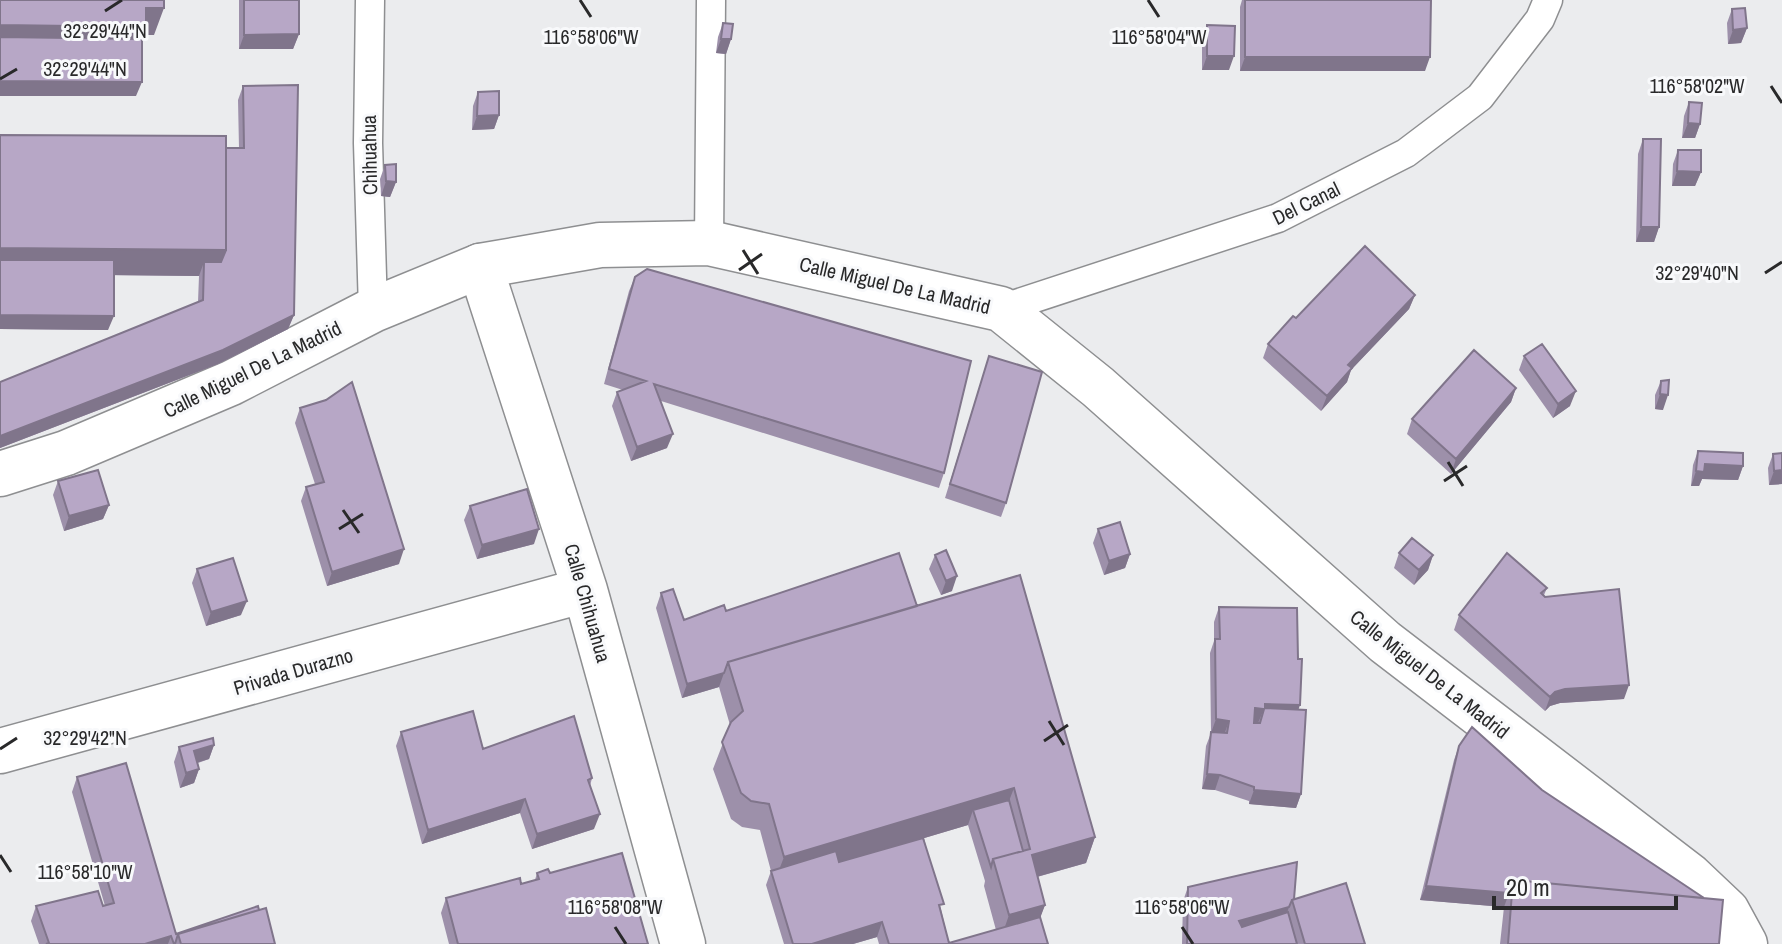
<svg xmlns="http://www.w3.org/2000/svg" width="1782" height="944" font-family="'Archivo Narrow',sans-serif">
	<rect width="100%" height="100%" fill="#ebecee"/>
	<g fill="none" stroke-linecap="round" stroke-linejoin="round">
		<defs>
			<path id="service" d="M370,0L368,143L373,310
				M709,243L711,0
				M1001,309L1278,218L1406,153L1480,97L1540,19L1548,0"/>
			<path id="minor" d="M480,266L585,590L683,944
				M0,751L585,590"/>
			<path id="tertiary" d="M0,474L66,453L231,383L373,310L480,266L600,245L709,243L1001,309L1098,387L1385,642L1690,876L1727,911L1745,944"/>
		</defs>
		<!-- service casing -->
		<use href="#service" stroke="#8e8f91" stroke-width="31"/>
		<!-- minor casing -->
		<use href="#minor" stroke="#8e8f91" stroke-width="47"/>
		<!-- tertiary casing -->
		<use href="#tertiary" stroke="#8e8f91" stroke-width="47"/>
		<!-- service -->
		<use href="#service" stroke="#fff" stroke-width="28"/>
		<!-- minor -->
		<use href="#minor" stroke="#fff" stroke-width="44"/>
		<!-- tertiary -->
		<use href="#tertiary" stroke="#fff" stroke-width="44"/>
	</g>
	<!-- wall -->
	<path fill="#9d90aa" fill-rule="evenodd" d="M239,0H299V34L293,49H239Z
		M1242,0H1431L1425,71H1240V7Z
		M1732,9L1747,28L1741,43L1728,44L1727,23Z
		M723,23L731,39L726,54L716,53L718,37Z
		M1207,25L1229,70H1202V40Z
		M243,86L294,315L288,329L218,364L0,448V382L198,302L199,276L114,275L108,330L0,329L226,148H239L238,100Z
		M478,92L499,115L494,129L472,130L473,106Z
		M1689,102L1700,124L1695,138H1682L1684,116Z
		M1643,139L1659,227L1654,242H1636L1638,154Z
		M1678,150L1701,172L1695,186H1672L1673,164Z
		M385,165L396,182L390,197L381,196L380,179Z
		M635,277L944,473L939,488L661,401L667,448L631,461L612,406L617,392L623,390L604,384L629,291Z
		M1415,295L1409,309L1351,370L1347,382L1321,411L1263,358L1268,344L1296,318Z
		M989,356L1006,503L1001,517L945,498Z
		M1524,356L1570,406L1553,418L1519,370Z
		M1661,381L1663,410L1655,409V395Z
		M1516,388L1511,402L1451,474L1407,434L1412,419Z
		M300,408L399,564L327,586L301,501L306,487L315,484L295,423Z
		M1698,451L1743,466L1738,480L1702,479L1699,486H1691L1693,465Z
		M1782,453V484L1769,485L1768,468L1773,454Z
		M58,481L109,505L103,519L64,531L53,495Z
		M470,506L534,544L477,559L464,520Z
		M1098,529L1130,554L1125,568L1104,575L1093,543Z
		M1399,553L1433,555L1428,570L1414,585L1394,568Z
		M935,555L952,591L941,595L929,569Z
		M197,569L241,615L206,626L192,583Z
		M1547,588L1544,595L1624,699L1560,703L1550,706L1545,711L1454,630L1459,615Z
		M661,593L684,620L726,611L917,606L1095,837L1086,863L1037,877L1045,905L1040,917L1048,944H879L877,937L853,944H784L766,885L771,871L760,830L742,827L731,819L713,769L730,725L719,687L682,698L656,608ZM968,825L985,881L984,886L996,930L949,943L924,838Z
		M1219,607L1299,710L1301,794L1296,808L1249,804V801L1215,790L1202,789L1206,746L1211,733L1210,653L1214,641V622Z
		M401,732L483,749L592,778L590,786L594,829L532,849L520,813L422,844L396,746Z
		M214,745L209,759L198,763L199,769L194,783L180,788L174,762L179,747Z
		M1459,746L1542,790L1720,926L1719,944H1500L1504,907L1420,900L1454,760Z
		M77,777L176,934L275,944H39L31,921L36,906H105L72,792Z
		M537,873H550L648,944H449L441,913L446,898L521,884L535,880Z
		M1188,887L1294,899L1365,944H1182L1183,901Z"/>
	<!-- shaded-wall -->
	<path fill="#80758b" d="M146,8H164L154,35H143L137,53L0,51V25Z
		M1747,28L1741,43L1728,44L1733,30Z
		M299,34L293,49H239L244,35Z
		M721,39H731L726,54L716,53Z
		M1207,56H1234L1229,70H1202Z
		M1245,57H1430L1425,71H1240Z
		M0,81L142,82L136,96H0Z
		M499,115L494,129L472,130L477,116Z
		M1688,123L1700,124L1695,138H1682Z
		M1677,171L1701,172L1695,186H1672Z
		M386,181L396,182L390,197L381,196Z
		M1641,227H1659L1654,242H1636Z
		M0,248L226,250L216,276L204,262L199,276L0,274Z
		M1415,295L1409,309L1351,370L1347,382L1321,411L1327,396L1348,365Z
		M0,315L114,316L108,330L0,329Z
		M294,315L288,329L218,364L0,448V436Z
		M1516,388L1511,402L1451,474L1456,459Z
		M1576,391L1570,406L1553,418L1558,404Z
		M1660,394L1668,395L1663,410L1655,409Z
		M673,434L667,448L631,461L637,447Z
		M1705,464L1743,466L1738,480L1702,479L1699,486H1691L1696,471Z
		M1782,470V484L1769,485L1774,471Z
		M109,505L103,519L64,531L69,516Z
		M539,529L534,544L477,559L482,545Z
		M404,549L399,564L327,586L332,572Z
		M1130,554L1125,568L1104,575L1109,561Z
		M1433,555L1428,570L1414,585L1419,570Z
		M957,576L952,591L941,595L946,581Z
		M247,601L241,615L206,626L211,612Z
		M724,673L719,687L682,698L687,684Z
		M1629,685L1624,699L1560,703L1550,706L1545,711L1550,697L1555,692L1565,689Z
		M1265,704L1300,705L1295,720L1264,709L1258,723L1250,722L1255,708Z
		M1216,719L1229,721L1224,735L1211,733Z
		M214,745L209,759L189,765L194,751Z
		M199,769L194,783L180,788L186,773Z
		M1207,774L1220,775L1215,790L1202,789Z
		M1014,788L1004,814L973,810L968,825L774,883L784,857Z
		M1254,790L1301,794L1296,808L1249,804Z
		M525,799L520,813L422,844L428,830Z
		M600,814L594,829L532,849L537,834Z
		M1095,837L1086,863L1022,881L1032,855Z
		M1426,886L1509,893L1504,907L1420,900Z
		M1045,905L1035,932L1000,941L1009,915Z
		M1289,907L1284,922L1234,935L1239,921Z
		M882,922L877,937L853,944H812Z
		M171,936L168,944H145Z"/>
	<!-- building -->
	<path fill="#b7a7c6" stroke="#80758b" stroke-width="2" fill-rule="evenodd" d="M0,0H164V8H146V27L0,25Z
		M244,0H299V34L244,35Z
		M1245,0H1431L1430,57H1245Z
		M1745,8L1747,28L1733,30L1732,9Z
		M723,23L733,24L731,39H721Z
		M1207,25L1235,26L1234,56H1207Z
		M0,37L142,39V82L0,81Z
		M298,85L294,315L223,350L0,436V382L203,300L204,262H221L226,250V148H244L243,86Z
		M499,91V115L477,116L478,92Z
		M1689,102L1702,103L1700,124L1688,123Z
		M0,135L226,136V250L0,248Z
		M1643,139H1661L1659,227H1641Z
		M1678,150H1701V172L1677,171Z
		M396,164V182L386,181L385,165Z
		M1365,246L1415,295L1348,365L1352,368L1327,396L1268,344L1293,316L1296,318Z
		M0,260H114V316L0,315Z
		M647,269L971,361L944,473L654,384L673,434L637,447L617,392L646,381L609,369L635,277Z
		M1542,344L1576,391L1558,404L1524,356Z
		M1474,350L1516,388L1456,459L1412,419Z
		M989,356L1042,372L1006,503L950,484Z
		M1669,380L1668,395L1660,394L1661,381Z
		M352,382L404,549L332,572L306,487L324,482L300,408L326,400Z
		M1698,451L1743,453V466L1705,464L1704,472L1696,471Z
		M1782,453V470L1774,471L1773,454Z
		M98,470L109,505L69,516L58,481Z
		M527,489L539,529L482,545L470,506Z
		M1120,522L1130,554L1109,561L1098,529Z
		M1412,538L1433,555L1419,570L1399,553Z
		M946,550L957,576L946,581L935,555Z
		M899,553L917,606L728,662L724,673L687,684L661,593L673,589L684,620L724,605L726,611Z
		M1507,553L1547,588L1541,593L1545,597L1619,589L1629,685L1565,689L1555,692L1550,697L1459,615Z
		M233,558L247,601L211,612L197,569Z
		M1020,575L1095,837L1032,855L1045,905L1009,915L993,859L1030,849L1014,788L784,857L769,804L751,801L741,793L722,742L731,722L743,711L728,662Z
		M1219,607L1297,608L1298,659H1302L1300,705L1265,704V708L1306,710L1301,794L1254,790V787L1220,775L1207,774L1211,732L1227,733L1229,721L1216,719L1215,639H1220ZM1255,708L1264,709L1260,723H1254Z
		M473,711L483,749L574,716L592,778L588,780L600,814L537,834L525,799L428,830L401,732Z
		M1472,727L1542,790L1704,898L1513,880L1509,893L1426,886L1459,746Z
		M213,738L214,745L194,751L199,769L186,773L179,747Z
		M126,763L176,934L258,906L259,910L178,934L175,944H174L171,936L145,944H46L49,943L36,906L98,891L103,906L114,903L77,777Z
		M1009,800L1023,851L993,859L991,867L973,810Z
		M923,838L944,904L939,905L949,943L1040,917L1048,944H889L882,922L812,944H793L771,871L836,851L839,862Z
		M622,853L648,944H458L446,898L520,878L521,884L539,879L537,873L548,869L550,873Z
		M1297,862L1294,899L1292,900L1289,907L1239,921L1242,927L1288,912L1297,944H1187L1188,887Z
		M1513,880L1723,900L1719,944H1508Z
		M1346,883L1365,944H1305L1292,900Z
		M266,908L275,944H181L178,934Z"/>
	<!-- ticks -->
	<path fill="none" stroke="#29292a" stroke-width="3" d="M580,0L591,17M1148,0L1159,17M105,11L122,0M0,79L17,69M1771,86L1782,103M743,250L758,274M739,270L762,254M1765,273L1782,262M1448,462L1463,486M1444,481L1467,466M343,510L359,533M339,529L363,514M1049,721L1064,745M1044,741L1068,725M0,749L17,738M0,855L11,872M615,927L626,944M1182,927L1193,944"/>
	<g text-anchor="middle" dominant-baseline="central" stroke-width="6" stroke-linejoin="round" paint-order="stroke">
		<!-- street labels -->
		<g font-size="20" fill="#29292a" stroke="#f8f9fb">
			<text transform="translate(369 155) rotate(-91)">Chihuahua</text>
			<text transform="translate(1306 203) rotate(-26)">Del Canal</text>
			<text transform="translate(895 285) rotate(13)">Calle Miguel De La Madrid</text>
			<text transform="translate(252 369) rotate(-26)">Calle Miguel De La Madrid</text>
			<text transform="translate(588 603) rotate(74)">Calle Chihuahua</text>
			<text transform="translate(293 671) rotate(-16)">Privada Durazno</text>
			<text transform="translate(1430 674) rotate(38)">Calle Miguel De La Madrid</text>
		</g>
	</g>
	<g font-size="20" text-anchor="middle" fill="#29292a" stroke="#f8f9fb" stroke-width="6" stroke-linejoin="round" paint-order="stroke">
		<text x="105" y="38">32°29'44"N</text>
		<text x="591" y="44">116°58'06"W</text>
		<text x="1159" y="44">116°58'04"W</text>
		<text x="85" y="76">32°29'44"N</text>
		<text x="1697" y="93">116°58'02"W</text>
		<text x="1697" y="280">32°29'40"N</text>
		<text x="85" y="745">32°29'42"N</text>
		<text x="85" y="879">116°58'10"W</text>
		<text x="615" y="914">116°58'08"W</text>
		<text x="1182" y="914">116°58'06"W</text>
	</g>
	<!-- scale -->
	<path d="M1494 896v12h182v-12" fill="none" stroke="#29292a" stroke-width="4"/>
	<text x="1506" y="896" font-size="24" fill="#29292a" stroke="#f8f9fb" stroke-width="6" paint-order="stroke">20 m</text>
</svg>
